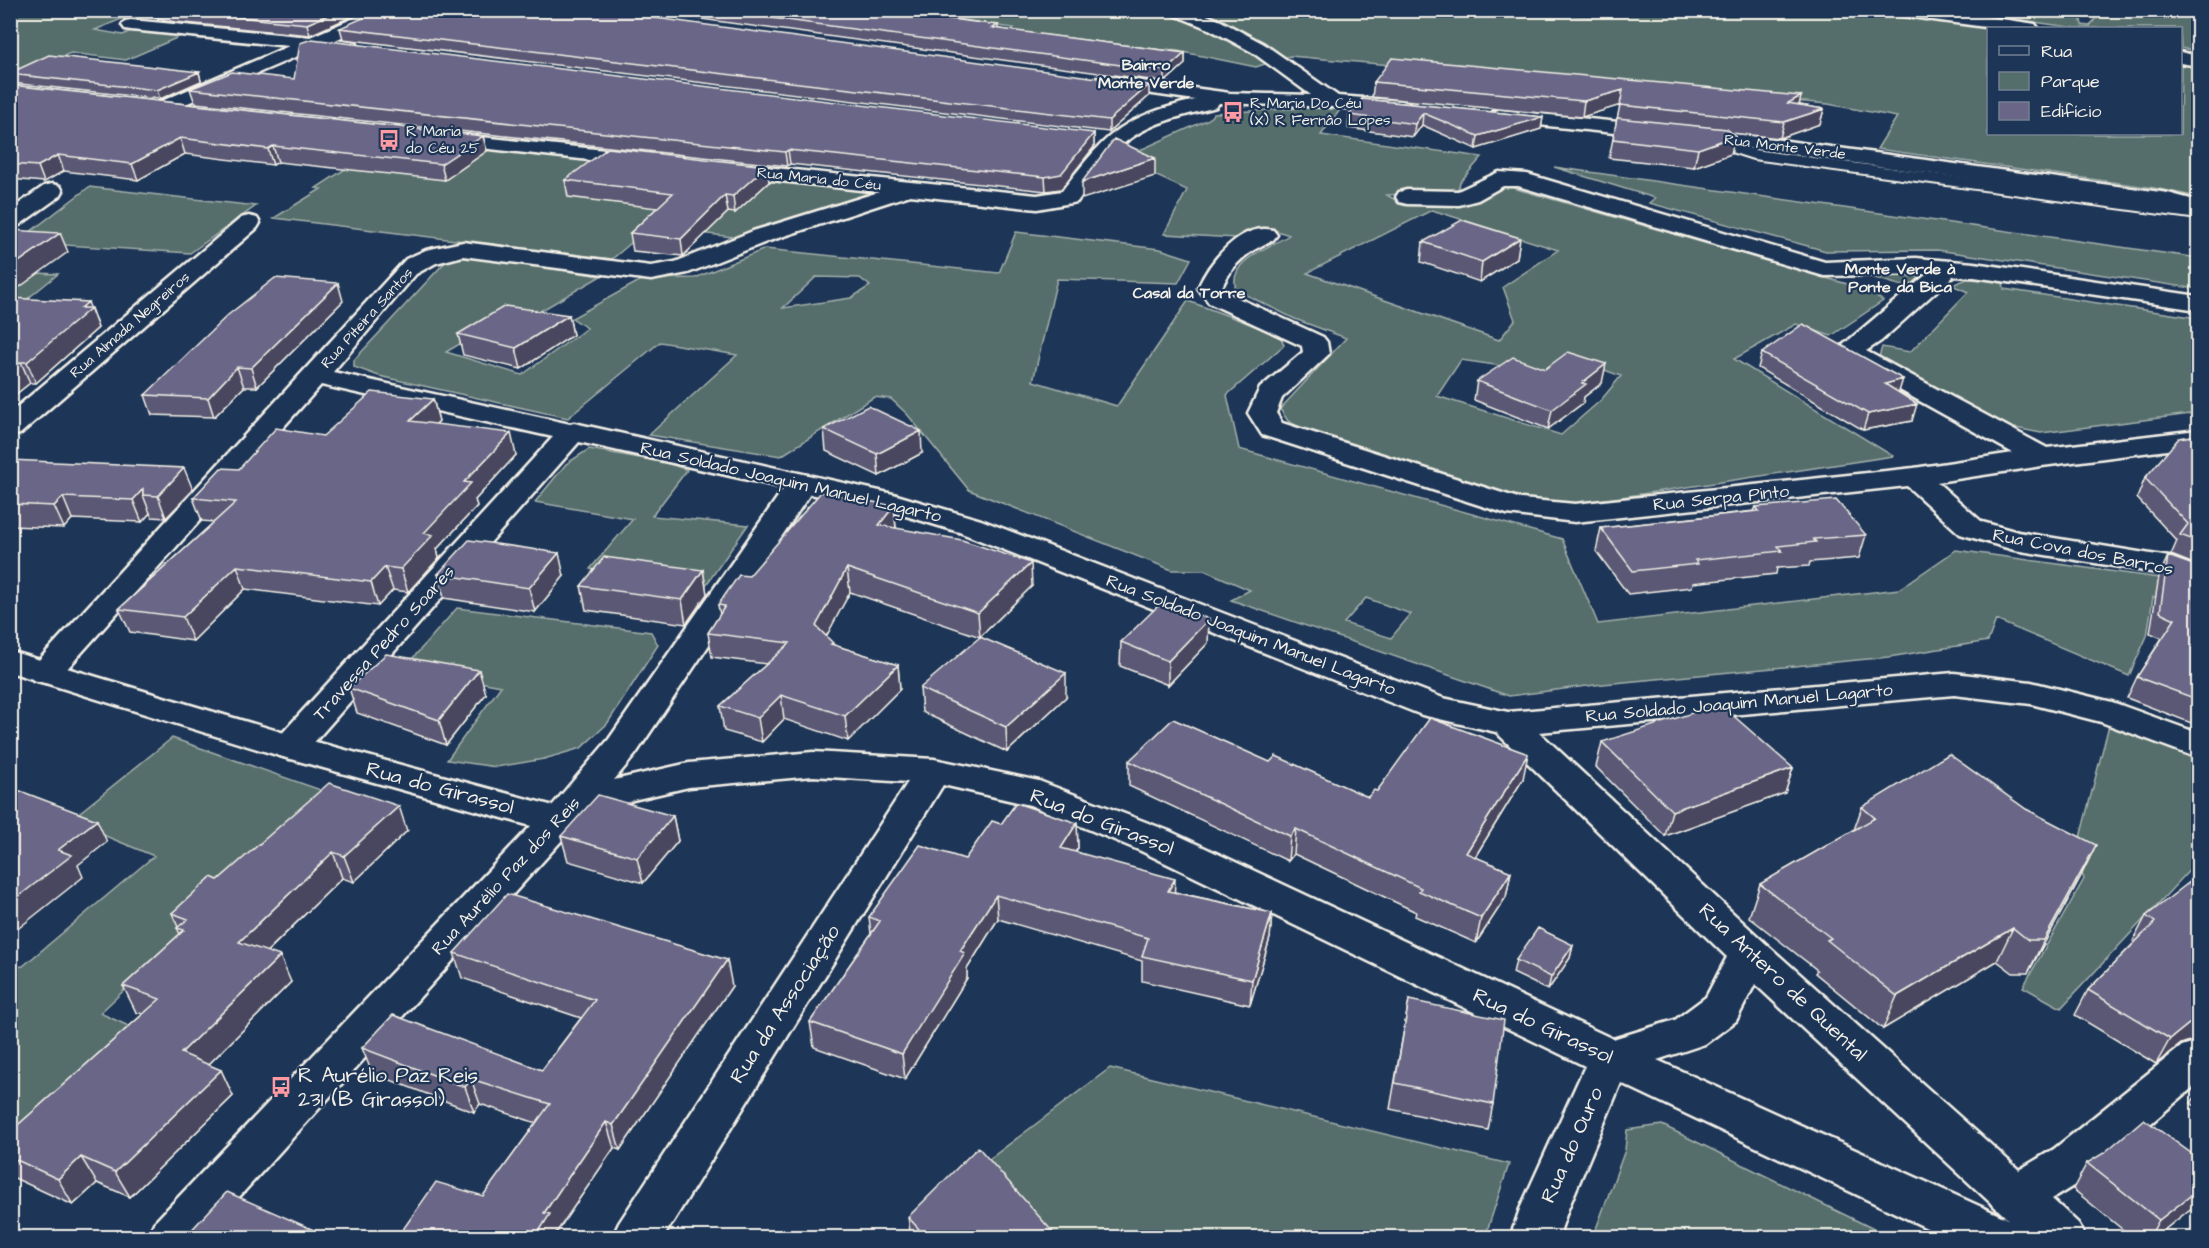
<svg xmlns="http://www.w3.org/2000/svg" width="2209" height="1248" font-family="'Architects Daughter',sans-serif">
	<rect width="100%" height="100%" fill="#1d3557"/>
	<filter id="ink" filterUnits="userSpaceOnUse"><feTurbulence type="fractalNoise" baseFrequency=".0167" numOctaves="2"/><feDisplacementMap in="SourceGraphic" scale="12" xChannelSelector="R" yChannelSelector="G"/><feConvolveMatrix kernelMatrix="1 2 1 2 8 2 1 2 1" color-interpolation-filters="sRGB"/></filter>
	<g filter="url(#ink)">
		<!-- green -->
		<path fill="#546e6c" stroke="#a4b0aa" stroke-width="1.5" fill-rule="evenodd" d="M935,10H1514L1590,17L1595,10H1871L1989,27L2000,28H1988V134H2180L2181,61L2198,65V197L2154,188L1877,149L1897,117L1828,104L1290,56L1256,67L1168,49L1153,56L985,55L1014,28L926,17Z
			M11,11H119L124,18L95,30L123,35L134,29L181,36L126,60L71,53L11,76Z
			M1955,11H2079L2082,25L2090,26L2101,11H2120L2142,14L2171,11H2198V52L2181,48L2180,28H2076Z
			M1343,106L1321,135L1482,157L1460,182L1458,190L1387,195L1395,200L1489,192L1503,185L1868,290L1883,301L1831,336L1796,324L1734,359L1893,456L1582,503L1532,501L1485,489L1307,431L1288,421L1280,409L1346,338L1295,319L1236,290C1227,259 1270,248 1289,235L1269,228L1237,238L1164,234L1187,190L1129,163V155L1209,119L1214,113ZM1432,210L1558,250L1503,287L1515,320L1499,340L1307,273ZM1569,357L1621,376L1601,400L1561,435L1437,396L1461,360L1502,366L1539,378Z
			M391,139L880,193L741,238L650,227L612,259L274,218L321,189L316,188Z
			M1554,167L2198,258V289L1937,250L1826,251L1649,203L1655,198Z
			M89,187L256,206L190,253L17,242Z
			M1016,232L1160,249L1191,259L1178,283L1057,279L1033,381L1117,406L1188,301L1280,335L1284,345L1227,395L1239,449L1562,539L1598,624L1899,589L1956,550L2181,581L2180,600L2153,597L2147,636L2129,676L1996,620L1988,641L1889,657L1603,684L1509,696L1231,600L1250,590L1204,570H1172L969,490L907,414L891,399L874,397L781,456L649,435L737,355L660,342L568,418L379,376L354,367V360L448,259L462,255L601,276L530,317L507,316L446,352L522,375L587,328L572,318L643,279L695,278L765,249L999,273ZM816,277L860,278L870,286L851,298L783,308ZM1366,598L1411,614L1391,638L1344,623Z
			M10,272L58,274L16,308H11Z
			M1870,274H1925L1909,288L1872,277Z
			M1967,279L2003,281L2004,289L2198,318V413L2041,433L1995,424L1879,357L1882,347L1910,352L1968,292L1952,285Z
			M589,449L668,463L687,470L652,516L748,525L704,588L590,569L633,519L535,502L566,464Z
			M457,608L651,632L658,645L607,724L581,748L544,759L496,767L447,760L501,686L404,668Z
			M2109,725L2198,760V861L2061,1008L2023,987L2084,879L2075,857Z
			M172,738L332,794L100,1013L133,1028L11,1148V968L23,966L154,856L69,821Z
			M1110,1068L1509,1164L1485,1237L1050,1238L987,1161Z
			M1662,1125L1890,1237H1593L1625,1150L1627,1130Z"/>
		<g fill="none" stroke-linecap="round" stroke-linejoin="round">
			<defs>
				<path id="service" d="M1728,134L1733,136L1739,145L1755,150L2198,209V219L1753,159L1728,151L1720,139Z"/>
				<path id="minor" d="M373,10H397L395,14L335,40L356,43L359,47L356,51L350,53L314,49L162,114L155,112L152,108L155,104L289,46L131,30L125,29L122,25L125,21L131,20L310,37Z
					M1170,10H1195L1221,21L1264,44L1338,96L1402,101L1409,103L1412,107L1409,111L1402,113L1333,107L1219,103L1216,107C1183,116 1147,122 1121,146C1103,162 1091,183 1077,202L1037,209L910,195L769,241L688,273L651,280L463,256L436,263L416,274L333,372L570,424L574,423L893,494L981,520L1443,698L1508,712L1954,673L2031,682L2112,702L2198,733V758L2101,722L2031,704L1954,695L1539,732L1765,943L2019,1170L2054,1149L2182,1046L2198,1041V1083L2088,1177L2052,1199L2078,1223L2085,1238H2027L2018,1229L2022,1238H1948L1621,1083L1568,1209L1558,1238H1510L1520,1209L1585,1066L1141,851L1030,805L943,785L663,1238H612L619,1223L908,782L813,776L689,787L633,800L572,829L559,833L546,829L540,820L609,739L784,488L579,442L303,755L290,759L277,755L272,747L277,739L553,437L321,385L57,680L45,683L33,680L28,672L406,259L426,250L463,242L651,266L675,262L753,231L879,192L717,174L714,169L717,164L725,163L1037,195L1062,191C1108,132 1120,118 1195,100L1097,86L1094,82L1097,78L1104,76L1230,93L1311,95L1252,52L1209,29L1172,14ZM810,494L886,510L959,532L1422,715L1496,732L1727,957L1706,997L1675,1020L1613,1039L1169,831L1039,781L934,759L813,752L689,763L614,780L635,755ZM1755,984L2008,1219L1657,1060L1705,1044L1736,1021Z
					M1499,110L1728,133L2168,193L2198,201V215L2167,207L1728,145L1492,120L1489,116L1492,112Z
					M442,133L644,154L652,155L655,160L652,165L644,166L435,143L432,139L435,135Z
					M1499,172L1527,174L1825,262L1916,258L1974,263L2198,296V310L1974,277L1953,276L1881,341L1866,351L2047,448L2198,430V446L2042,466L1937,482L1982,522L2018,532L2175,558L2198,568V588L2157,573L2014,550L1960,534L1907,486L1575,522L1507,514L1262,435L1248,413L1260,388L1303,352L1302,346L1209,303L1198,288C1209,262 1241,222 1273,230L1277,235L1273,240C1249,251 1233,262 1222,287L1227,293L1323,337L1327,342L1329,354L1282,398L1276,413L1282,423L1521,499L1575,504L1914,468L2013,453L1853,364L1849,359L1840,357L1836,351L1927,274L1824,276L1518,186H1503L1478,200L1459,205L1407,204L1399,202L1396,197L1399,192L1407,190L1458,191Z
					M52,184L60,186L63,191L60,196L18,226L10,228V210L44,186Z
					M249,216L257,218L260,223L257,228L20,434L10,436V413L241,218Z"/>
				<path id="tertiary" d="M10,651L301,738L572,811L578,820L572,829L202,1238H147L154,1223L531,826L277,755L10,672Z"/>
				<path id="secondary" d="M1888,10H1939L2029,23L2035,24L2038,28H1993L1896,15Z
					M2180,52L2198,56V66L2180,63Z"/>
			</defs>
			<!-- service casing -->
			<use href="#service" stroke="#f4f1e8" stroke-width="4"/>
			<!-- minor casing -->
			<use href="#minor" stroke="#f4f1e8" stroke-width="5"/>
			<!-- tertiary casing -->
			<use href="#tertiary" stroke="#f4f1e8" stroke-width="5"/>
			<!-- secondary casing -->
			<use href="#secondary" stroke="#f4f1e8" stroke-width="5"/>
			<!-- service -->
			<use href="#service" fill="#1d3557" fill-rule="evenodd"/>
			<!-- minor -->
			<use href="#minor" fill="#1d3557" fill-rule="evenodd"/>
			<!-- tertiary -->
			<use href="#tertiary" fill="#1d3557" fill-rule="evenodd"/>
			<!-- secondary -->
			<use href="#secondary" fill="#1d3557" fill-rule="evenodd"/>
		</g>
		<!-- wall -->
		<path fill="#5a5874" stroke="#f4f1e8" stroke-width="1.5" d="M122,10H366L310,35L175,22Z
			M635,10H931L924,15L998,25V29L1185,53V64L1165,82Z
			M340,28L1149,96L1109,132L343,39Z
			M199,72L201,81L160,99L11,83L10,81V73Z
			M294,79L1094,133V147L1061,189L1046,191L790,164L787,166L195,103L190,89Z
			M1374,82L1801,96L1799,105L1824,109L1820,124L1780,138L1731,133L1735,136L1731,154L1694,167L1609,158L1620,105L1582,117L1372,97Z
			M10,85L483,136L487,151L445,180L278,162L273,165L185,154L138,180L64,171L44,182L10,179Z
			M1362,99L1543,117L1541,129L1476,149L1422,125L1413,137L1348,128L1349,115Z
			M565,180L769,182L735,213L728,212L683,256L633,251L630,233L657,208L568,197Z
			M1520,238L1517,258L1480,282L1421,262L1423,242Z
			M10,298L91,308L98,328L36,383H30L10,399Z
			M343,301L257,387H244L214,417L152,415L145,395Z
			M569,315L573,335L521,369L463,355L458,334Z
			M1762,353L1899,392L1912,421L1863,430L1758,368Z
			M1545,369L1602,383L1584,397L1583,403L1548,429L1474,400L1477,381Z
			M433,399L439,421L436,424L516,455L475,500L477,506L437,549L439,558L408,592L393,590L378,606L245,589L193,641L130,632L119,609L214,522L202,521L193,498L239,469L323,436Z
			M824,429L922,453L879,476L826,451Z
			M2199,435V566L2171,555L2177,541L2137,498L2145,478Z
			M10,460L193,490L166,518L152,517L150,513L142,522L72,519L64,528L10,526Z
			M894,506L896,528L1032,586L980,637L850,592L826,636L833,645L898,665L900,689L848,741L784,719L762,742L724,731L720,706L767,664L712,657L708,633L720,615L718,605L749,576Z
			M1756,507L1866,535L1859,558L1810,562L1809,566L1777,568L1776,574L1693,583L1692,587L1628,594L1596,551L1601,528L1754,511Z
			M2168,556L2199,567V726L2127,698L2137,677L2162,638L2150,633L2159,576Z
			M703,570L707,594L686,624L586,610L581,586Z
			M438,574L564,576L535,612L444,598Z
			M1209,619L1208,643L1168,685L1120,666L1121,642Z
			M349,688L486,694L446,745L357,713Z
			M920,688L1066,697L1007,752L922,712Z
			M1602,742L1793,768L1785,793L1665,836L1596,767Z
			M1129,761L1270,762L1368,797L1377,791L1523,779L1475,857L1511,872L1506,897L1476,943L1415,916L1416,912L1294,854L1288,861L1129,786Z
			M1862,807L2080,878L2028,973H2013L1997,961L1883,1029L1815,973L1817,970L1749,917L1760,884L1854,830Z
			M673,816L678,841L643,883L568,861L561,836Z
			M1077,823L1078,848L1075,851L1175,892L1272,913L1270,938L1250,1005L1142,981V961L998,919L967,969V978L905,1079L814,1047L810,1022L871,934L869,917L965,859L1001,824Z
			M407,831L354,882L342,878L267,952L291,982L208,1065L221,1070L233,1096L130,1197L97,1183L73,1205L10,1176V1132L143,1014L136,1012L123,986L180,934L177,928L178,927L172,913L218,880Z
			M2199,878V1038L2181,1044L2156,1064L2075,1015L2088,990L2135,942L2133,941L2146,916Z
			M1573,945L1570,958L1548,990L1513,973L1516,960Z
			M454,953L732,986L620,1150L614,1148L556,1233L483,1196L536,1123L480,1104L474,1112L372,1073L362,1048L542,1070L581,1018L462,978Z
			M1409,1000L1493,1104L1488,1130L1390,1109Z
			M2199,1083V1090L2195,1088Z
			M2199,1091V1109L2191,1103Z
			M2199,1159V1202L2154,1238H2133L2073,1189L2087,1163Z
			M908,1217L1058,1238H911Z"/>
		<!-- shaded-wall -->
		<path fill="#4a475e" stroke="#f4f1e8" stroke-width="1.5" d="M339,10H366L310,35L307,24Z
			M916,10H931L912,24L911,14Z
			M1185,53V64L1165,82V71Z
			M199,72L201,81L160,99L157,90Z
			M1149,85V96L1109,132V120Z
			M1623,90L1621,105L1582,117L1584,101Z
			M1801,96L1798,111L1788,103Z
			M1824,109L1820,124L1780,138L1784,122Z
			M1423,113L1422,125L1413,137L1415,124Z
			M1543,117L1541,129L1476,149L1478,136Z
			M1094,133V147L1061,189L1046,191L1045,177Z
			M483,136L487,151L445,180L441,164Z
			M1735,136L1731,154L1694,167L1698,149Z
			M180,138L185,154L138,180L132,164Z
			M273,146L278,162L273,165L268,149Z
			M788,150L790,164L787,166L785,152Z
			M58,155L64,171L44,182L38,166Z
			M1155,158V176L1082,199V182Z
			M767,166L769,182L735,213L733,196Z
			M10,182L17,198L10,201Z
			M725,195L728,212L683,256L681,239Z
			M60,233L68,252L10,294V268Z
			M1520,238L1517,258L1480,282L1482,262Z
			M338,283L343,301L257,387L251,368Z
			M88,302L98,328L36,383L27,362L81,308Z
			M569,315L573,335L521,369L516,348Z
			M21,362L30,383L10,399V371Z
			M1606,364L1602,383L1584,397L1583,403L1548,429L1552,410L1582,383Z
			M237,367L244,387L214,417L208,398Z
			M1903,379L1898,395L1885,384Z
			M433,399L439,421L416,443L410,421Z
			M1917,404L1912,421L1863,430L1868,414Z
			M921,431L922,453L879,476L877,454Z
			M511,433L516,455L475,500L477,506L437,549L439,558L408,592L401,569L424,533L464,482Z
			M184,468L193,490L166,518L158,496Z
			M143,489V495L150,513L142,522L133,500Z
			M63,497L72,519L64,528L54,506Z
			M894,506L896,529L879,525Z
			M559,553L564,576L535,612L529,588Z
			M1031,563L1032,586L980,637L978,613Z
			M237,566L245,589L193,641L183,617Z
			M385,567L393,590L378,606L371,582Z
			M847,568L850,592L819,650L816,626Z
			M703,570L707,594L686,624L682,600Z
			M1209,619L1208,643L1168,685V661Z
			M898,665L900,689L848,741L845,716Z
			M479,670L486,694L446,745L439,720Z
			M1066,673V697L1007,752L1006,727Z
			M781,695L784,719L762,742L758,718Z
			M1528,754L1523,779L1462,878L1466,853Z
			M1793,768L1785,793L1665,836L1672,811Z
			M399,806L407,831L354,882L344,856Z
			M673,816L678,841L643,883L637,858Z
			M97,820L107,842L78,865L83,877L10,935V903L58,850Z
			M1077,823L1078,848L1061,872V848Z
			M1296,829L1294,854L1288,861L1290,836Z
			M2096,845L2080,878L2028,973L2044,940Z
			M333,852L342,878L250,968L239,942Z
			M1511,872L1506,897L1476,943L1481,918Z
			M1175,879L1174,904L1168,891Z
			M996,895L998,919L967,969V978L905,1079L902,1054L960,951Z
			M1272,913L1270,938L1250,1005L1252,980Z
			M2013,928L1997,961L1883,1029L1897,996Z
			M1573,945L1570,958L1548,990L1551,977Z
			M280,956L291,982L194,1079L181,1053Z
			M727,960L732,986L620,1150L613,1125Z
			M2199,1018V1038L2181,1044L2156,1064L2170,1039L2195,1019Z
			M221,1070L233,1096L130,1197L115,1172Z
			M471,1079L480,1104L474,1112L465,1087Z
			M606,1122L614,1148L556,1233L557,1238H535L544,1213Z
			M81,1157L97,1183L73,1205L58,1179Z
			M2199,1189V1202L2154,1238H2149L2159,1220Z"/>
		<!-- building -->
		<path fill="#696687" stroke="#f4f1e8" stroke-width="1.5" d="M168,10H339L307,24Z
			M381,10H597L1149,85L1109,120L340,28Z
			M712,10H916L911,14L998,25L993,28L1185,53L1165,71Z
			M312,39L1094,133L1061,174L1045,177L788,150L785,152L190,89L232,72L294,79L300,43Z
			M49,55L199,72L157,90L10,74V73Z
			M1392,58L1801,96L1788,103L1824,109L1784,122L1620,105L1623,90L1584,101L1374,82Z
			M10,85L483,136L441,164L273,146L268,149L180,138L132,164L58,155L38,166L10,164Z
			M1362,99L1543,117L1478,136L1423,113L1415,124L1349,115Z
			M1617,118L1727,129L1735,136L1698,149L1613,139Z
			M1114,139L1155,158L1082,182Z
			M608,148L767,166L733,196L725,195L681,239L630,233L673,193L565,180Z
			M1462,220L1520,238L1482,262L1423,242Z
			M10,230L60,233L10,268Z
			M275,278L338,283L251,368L237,367L208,398L145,395L228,315Z
			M10,298L88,302L81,308H91L27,362H21L10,371Z
			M505,306L569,315L516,348L458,334Z
			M1803,324L1903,379L1885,384L1917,404L1868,414L1762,353Z
			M1568,352L1606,364L1582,383L1586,384L1552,410L1477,381L1513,357L1545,369Z
			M372,392L433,399L410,421L511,433L464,482L471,483L424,533L433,535L401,569L385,567L371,582L237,566L183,617L119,609L236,502L193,498L221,468L239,469L276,428L323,436Z
			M868,406L921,431L877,454L824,429Z
			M2198,435H2199V542L2180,535L2188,524L2145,478L2179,438Z
			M10,460L184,468L158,496L143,495V489L133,500L63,497L54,506L10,504Z
			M821,492L894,506L879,525L962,540L1031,563L978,613L847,568L816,626L833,643L831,644L898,665L845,716L781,695L758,718L720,706L790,643L708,633L725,606L718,605L739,575L749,576Z
			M1836,500L1866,535L1813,539L1816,542L1778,546L1782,551L1695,560L1698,564L1633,571L1601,528L1759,511L1756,507Z
			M469,540L559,553L529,588L438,574Z
			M2168,556L2199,567V700L2137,677L2175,619L2160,612Z
			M604,557L703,570L682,600L581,586Z
			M1162,602L1209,619L1168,661L1121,642Z
			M980,637L1066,673L1006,727L920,688Z
			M386,654L479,670L439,720L349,688Z
			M1720,704L1793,768L1672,811L1602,742Z
			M1430,718L1528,754L1466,853L1511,872L1481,918L1419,891L1421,888L1296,829L1290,836L1129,761L1173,719L1270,762L1276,756L1368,797L1374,790L1377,791Z
			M1949,754L2026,809L2096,845L2044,940H2028L2013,928L1897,996L1827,940L1831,938L1760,884L1875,818L1862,807Z
			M329,783L399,806L344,856L333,852L239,942L280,956L181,1053L221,1070L115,1172L81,1157L58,1179L10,1157V1132L160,999L123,986L184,930L177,928L188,919L172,913L211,877L218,880Z
			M15,789L97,820L58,850L72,855L10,903V792Z
			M598,795L673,816L637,858L561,836Z
			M1016,803L1077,823L1061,848L1175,879L1168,891L1272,913L1252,980L1142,956L1148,938L996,895L960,951L965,953L902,1054L810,1022L880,921L869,917L920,845L965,859L992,821L1001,824Z
			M2196,877L2199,878V1018L2195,1019L2170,1039L2088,990L2155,922L2146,916Z
			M507,894L727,960L613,1125L606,1122L544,1213L550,1214L535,1238H397L436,1182L483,1196L550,1104L471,1079L465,1087L362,1048L393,1015L542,1070L595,1000L454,953Z
			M1538,928L1573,945L1551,977L1516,960Z
			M1409,1000L1504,1020L1493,1104L1395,1083Z
			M2144,1119L2199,1159V1189L2159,1220L2087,1163L2104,1153Z
			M978,1147L1058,1238H927L908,1217Z
			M227,1192L332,1238H184Z"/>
	</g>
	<!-- icons -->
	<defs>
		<symbol id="bus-bare" viewBox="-9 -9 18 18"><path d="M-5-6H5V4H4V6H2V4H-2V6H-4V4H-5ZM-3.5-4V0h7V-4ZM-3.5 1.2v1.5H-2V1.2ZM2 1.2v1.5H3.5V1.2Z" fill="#ff9aa2" stroke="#1d3557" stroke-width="2.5" paint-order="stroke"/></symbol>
	</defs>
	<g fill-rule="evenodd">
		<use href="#bus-bare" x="1218" y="97" width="30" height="30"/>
		<use href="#bus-bare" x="374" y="125" width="30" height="30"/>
		<use href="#bus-bare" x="266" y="1072" width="30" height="30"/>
	</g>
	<g text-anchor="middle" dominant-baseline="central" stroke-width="4.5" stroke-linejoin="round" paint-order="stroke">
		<!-- far-poi labels -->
		<g font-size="15" fill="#f4f1e8" stroke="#1d3557" text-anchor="start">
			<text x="1250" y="103">R Maria Do Céu<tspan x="1250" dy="17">(X) R Fernâo Lopes</tspan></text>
			<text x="406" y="131">R Maria<tspan x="406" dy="17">do Céu 25</tspan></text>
		</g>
		<!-- far-street labels -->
		<g font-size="15" fill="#f4f1e8" stroke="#1d3557">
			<text transform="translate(1785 147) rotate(7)">Rua Monte Verde</text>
			<text transform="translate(819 179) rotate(6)">Rua Maria do Céu</text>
			<text transform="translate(367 318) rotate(-48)">Rua Piteira Santos</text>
			<text transform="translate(130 325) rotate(-41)">Rua Almada Negreiros</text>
		</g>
		<!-- far-neighbourhood labels -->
		<g font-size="16" font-weight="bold" fill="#f4f1e8" stroke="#1d3557">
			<text x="1146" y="65">Bairro<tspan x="1146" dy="18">Monte Verde</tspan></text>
			<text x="1900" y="269">Monte Verde à<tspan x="1900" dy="18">Ponte da Bica</tspan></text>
			<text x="1189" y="293">Casal da Torre</text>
		</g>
		<!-- street labels -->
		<g font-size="18" fill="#f4f1e8" stroke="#1d3557">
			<text transform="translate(791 482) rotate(13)">Rua Soldado Joaquim Manuel Lagarto</text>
			<text transform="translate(1721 498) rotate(-6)">Rua Serpa Pinto</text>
			<text transform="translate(2083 552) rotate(11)">Rua Cova dos Barros</text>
			<text transform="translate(1251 635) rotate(21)">Rua Soldado Joaquim Manuel Lagarto</text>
			<text transform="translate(384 643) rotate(-48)">Travessa Pedro Soares</text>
			<text transform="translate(1739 703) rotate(-5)">Rua Soldado Joaquim Manuel Lagarto</text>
			<text transform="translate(506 876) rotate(-47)">Rua Aurélio Paz dos Reis</text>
		</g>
		<!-- near-street labels -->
		<g font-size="21" fill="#f4f1e8" stroke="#1d3557">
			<text transform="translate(440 788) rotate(15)">Rua do Girassol</text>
			<text transform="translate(1102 822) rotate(21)">Rua do Girassol</text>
			<text transform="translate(1783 982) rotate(43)">Rua Antero de Quental</text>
			<text transform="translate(785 1004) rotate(-57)">Rua da Associação</text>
			<text transform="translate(1543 1026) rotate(25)">Rua do Girassol</text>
			<text transform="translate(1572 1145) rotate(-66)">Rua do Ouro</text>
		</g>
		<!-- near-poi labels -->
		<g font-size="21" fill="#f4f1e8" stroke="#1d3557" text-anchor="start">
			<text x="298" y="1075">R Aurélio Paz Reis<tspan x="298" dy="24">231 (B Girassol)</tspan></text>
		</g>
	</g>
	<!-- margin -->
	<rect width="2209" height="1248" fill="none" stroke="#1d3557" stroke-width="36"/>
	<rect x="18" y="18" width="2173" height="1212" fill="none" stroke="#f4f1e8" stroke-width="2" filter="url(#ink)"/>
	<!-- legend -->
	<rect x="1987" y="27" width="195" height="108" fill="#1d3557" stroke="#738091" stroke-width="1.5"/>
	<rect x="1999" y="46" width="30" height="9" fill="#1d3557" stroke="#738091" stroke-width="1.5"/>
	<text x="2041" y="57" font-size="18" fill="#f4f1e8">Rua</text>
	<rect x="1999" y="72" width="30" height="18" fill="#546e6c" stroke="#738091" stroke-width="1.5"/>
	<text x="2041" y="87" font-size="18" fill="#f4f1e8">Parque</text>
	<rect x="1999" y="102" width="30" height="18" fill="#696687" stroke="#738091" stroke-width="1.5"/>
	<text x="2041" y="117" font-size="18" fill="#f4f1e8">Edifício</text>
</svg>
